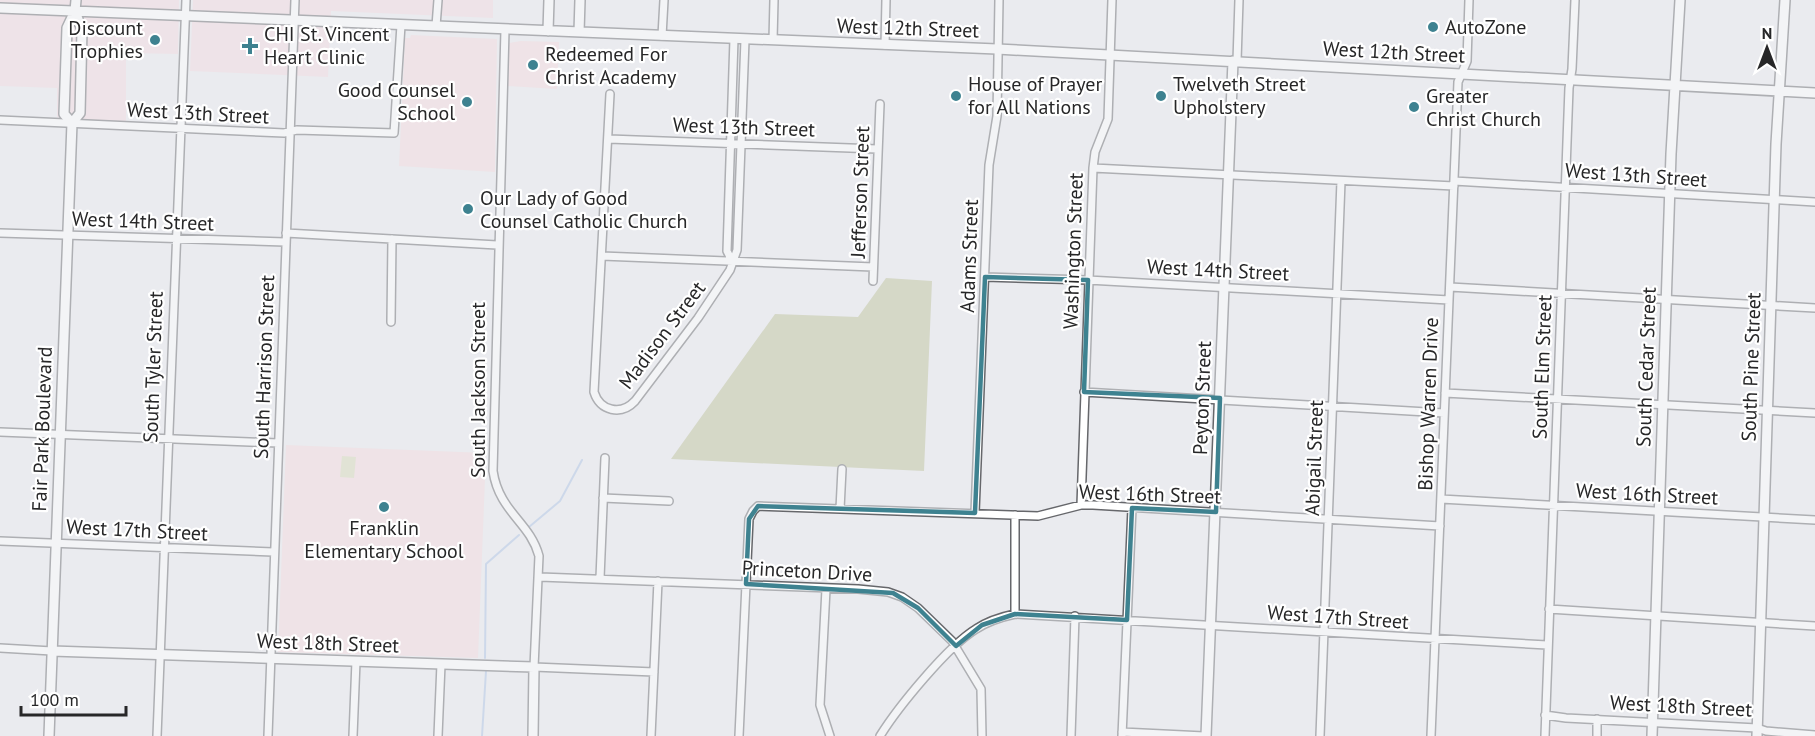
<svg xmlns="http://www.w3.org/2000/svg" width="1815" height="736" font-family="'PT Sans',sans-serif">
	<rect width="100%" height="100%" fill="#eaebef"/>
	<!-- commercial -->
	<path fill="#f4dae0" d="M0,0H179L178,54L126,53V126L72,123L57,117V88L0,86Z
		M193,0H493V18L331,11L328,77L190,71Z"/>
	<!-- education -->
	<path fill="#f5dadd" d="M411,35L497,39L495,172L399,166L405,38H410Z
		M521,41L559,42L557,89L508,86L509,43Z
		M286,445L486,453L478,658L278,652Z"/>
	<!-- green -->
	<path fill="#d8dab6" d="M342,456L356,457L354,478L340,477Z"/>
	<!-- forest -->
	<path fill="#bdc098" d="M886,278L932,281L924,471L671,459L775,314L858,317Z"/>
	<g fill="none" stroke-linecap="round" stroke-linejoin="round">
		<!-- stream -->
		<path stroke="#acc2e4" stroke-width="2" d="M529,527L560,501L582,460
			M485,658L486,564L519,535
			M482,736L486,671"/>
		<defs>
			<path id="street" d="M436,26L438,0
				M505,30L493,471C499,512 530,522 539,556L534,667L654,672
				M662,36L664,0
				M773,40L774,0
				M885,45L886,0
				M1237,61L1239,0
				M610,94L594,392C600,411 621,416 635,401L698,318L730,270L737,250L745,40
				M0,120L284,133L297,130L394,133L401,25
				M609,139L877,149
				M1093,168L1454,186
				M1454,181L1815,202
				M0,233L285,242
				M286,233L497,245
				M602,256L873,267
				M732,261L727,251L734,39
				M985,277L1088,280L1449,300
				M873,281L880,104
				M1450,287L1815,308
				M391,322L392,239
				M1084,392L1444,413
				M1445,393L1815,413
				M0,432L278,443
				M603,498L669,501
				M1441,499L1815,520
				M1081,505L1093,168L1095,152L1108,119L1112,0
				M840,509L842,469
				M975,513L989,165L997,116L999,0
				M0,541L273,552
				M540,577L858,589L888,592L902,597L918,608L952,641L981,689L982,736
				M600,578L605,458
				M826,589L820,705L830,736
				M1549,609L1815,626
				M1015,614V515
				M0,648L52,651
				M1545,715L1566,718L1757,728L1766,731L1815,735
				M1122,732L1204,736
				M157,736L186,0
				M268,736L295,0
				M353,736L356,661
				M438,736L441,664
				M651,736L658,581
				M739,736L749,519L753,511L758,506L1038,516L1081,505H1093L1440,526
				M880,736C898,707 948,646 976,629C988,621 1001,617 1015,614L1547,645
				M1071,736L1075,616
				M1122,736L1132,508
				M1320,736L1341,181
				M1431,736L1458,82L1467,61L1469,0
				M1545,736L1569,88L1572,69L1575,0
				M1597,736V719"/>
			<path id="secondary" d="M0,8L997,49L1815,93
				M548,31L549,0
				M579,32L580,0
				M72,123L64,114L67,28L75,11
				M52,651L534,667L533,736
				M49,736L72,123L80,113L82,30L75,11L76,0
				M1206,736L1233,61
				M1652,736L1671,154L1680,0
				M1757,736L1776,144L1785,0"/>
		</defs>
		<!-- street casing -->
		<use href="#street" stroke="#66676b" stroke-width="10"/>
		<!-- secondary casing -->
		<use href="#secondary" stroke="#66676b" stroke-width="12"/>
		<!-- street -->
		<use href="#street" stroke="#fff" stroke-width="7"/>
		<!-- secondary -->
		<use href="#secondary" stroke="#fff" stroke-width="9"/>
	</g>
	<!-- marked area -->
	<path d="M0 0H1815V736H0ZM985,277L1088,280L1084,392L1220,398L1216,512L1132,508L1127,620L1015,614L982,625L956,646L918,608L893,593L746,584L749,519L758,506L975,513Z" fill="#eaebef" fill-opacity=".55" fill-rule="evenodd"/>
	<path fill="none" stroke="#3e8290" stroke-width="4.5" stroke-linejoin="round" d="M985,277L1088,280L1084,392L1220,398L1216,512L1132,508L1127,620L1015,614L982,625L956,646L918,608L893,593L746,584L749,519L758,506L975,513Z"/>
	<!-- markers -->
	<g fill="#3e8290" stroke="#fff" stroke-width="2">
		<circle cx="1433" cy="27" r="6"/>
		<circle cx="155" cy="40" r="6"/>
		<path d="M247 37h6v6h6v6h-6v6h-6v-6h-6v-6h6z"/>
		<circle cx="533" cy="65" r="6"/>
		<circle cx="956" cy="96" r="6"/>
		<circle cx="1161" cy="96" r="6"/>
		<circle cx="467" cy="102" r="6"/>
		<circle cx="1414" cy="107" r="6"/>
		<circle cx="468" cy="209" r="6"/>
		<circle cx="384" cy="507" r="6"/>
	</g>
	<g text-anchor="middle" dominant-baseline="central" stroke-width="4.5" stroke-linejoin="round" paint-order="stroke">
		<!-- poi labels -->
		<g font-size="20" fill="#272728" stroke="#fff" text-anchor="start">
			<text x="1445" y="27">AutoZone</text>
			<text x="143" y="28" text-anchor="end">Discount<tspan x="143" dy="23">Trophies</tspan></text>
			<text x="264" y="34">CHI St. Vincent<tspan x="264" dy="23">Heart Clinic</tspan></text>
			<text x="545" y="54">Redeemed For<tspan x="545" dy="23">Christ Academy</tspan></text>
			<text x="968" y="84">House of Prayer<tspan x="968" dy="23">for All Nations</tspan></text>
			<text x="1173" y="84">Twelveth Street<tspan x="1173" dy="23">Upholstery</tspan></text>
			<text x="455" y="90" text-anchor="end">Good Counsel<tspan x="455" dy="23">School</tspan></text>
			<text x="1426" y="96">Greater<tspan x="1426" dy="23">Christ Church</tspan></text>
			<text x="480" y="198">Our Lady of Good<tspan x="480" dy="23">Counsel Catholic Church</tspan></text>
			<text x="384" y="528" text-anchor="middle">Franklin<tspan x="384" dy="23">Elementary School</tspan></text>
		</g>
		<!-- street labels -->
		<g font-size="20" fill="#272728" stroke="#fff">
			<text transform="translate(908 28) rotate(2)">West 12th Street</text>
			<text transform="translate(1394 52) rotate(3)">West 12th Street</text>
			<text transform="translate(198 113) rotate(3)">West 13th Street</text>
			<text transform="translate(744 127) rotate(2)">West 13th Street</text>
			<text transform="translate(1636 175) rotate(4)">West 13th Street</text>
			<text transform="translate(860 192) rotate(-88)">Jefferson Street</text>
			<text transform="translate(143 221) rotate(2)">West 14th Street</text>
			<text transform="translate(1073 251) rotate(-88)">Washington Street</text>
			<text transform="translate(969 256) rotate(-88)">Adams Street</text>
			<text transform="translate(1218 270) rotate(3)">West 14th Street</text>
			<text transform="translate(662 335) rotate(-53)">Madison Street</text>
			<text transform="translate(153 367) rotate(-88)">South Tyler Street</text>
			<text transform="translate(264 367) rotate(-88)">South Harrison Street</text>
			<text transform="translate(1542 367) rotate(-88)">South Elm Street</text>
			<text transform="translate(1646 367) rotate(-88)">South Cedar Street</text>
			<text transform="translate(1751 367) rotate(-88)">South Pine Street</text>
			<text transform="translate(478 390) rotate(-90)">South Jackson Street</text>
			<text transform="translate(1202 398) rotate(-88)">Peyton Street</text>
			<text transform="translate(1428 404) rotate(-88)">Bishop Warren Drive</text>
			<text transform="translate(42 429) rotate(-88)">Fair Park Boulevard</text>
			<text transform="translate(1314 458) rotate(-88)">Abigail Street</text>
			<text transform="translate(1150 494) rotate(2)">West 16th Street</text>
			<text transform="translate(1647 494) rotate(3)">West 16th Street</text>
			<text transform="translate(137 530) rotate(3)">West 17th Street</text>
			<text transform="translate(807 571) rotate(3)">Princeton Drive</text>
			<text transform="translate(1338 617) rotate(4)">West 17th Street</text>
			<text transform="translate(328 643) rotate(2)">West 18th Street</text>
			<text transform="translate(1681 706) rotate(3)">West 18th Street</text>
		</g>
	</g>
	<!-- north arrow -->
	<g transform="translate(1767 48)" stroke="#ffffff" stroke-width="4.5" paint-order="stroke">
	<path d="M0-4.5L10 22L0 15L-10 22Z" fill="#272728"/>
	<text y="-9" font-size="16" font-weight="bold" text-anchor="middle" fill="#272728">N</text>
	</g>
	<!-- scale -->
	<path d="M21 706v9h105v-9" fill="none" stroke="#272728" stroke-width="3"/>
	<text x="30" y="706" font-size="18" fill="#272728" stroke="#ffffff" stroke-width="4.5" paint-order="stroke">100 m</text>
</svg>
